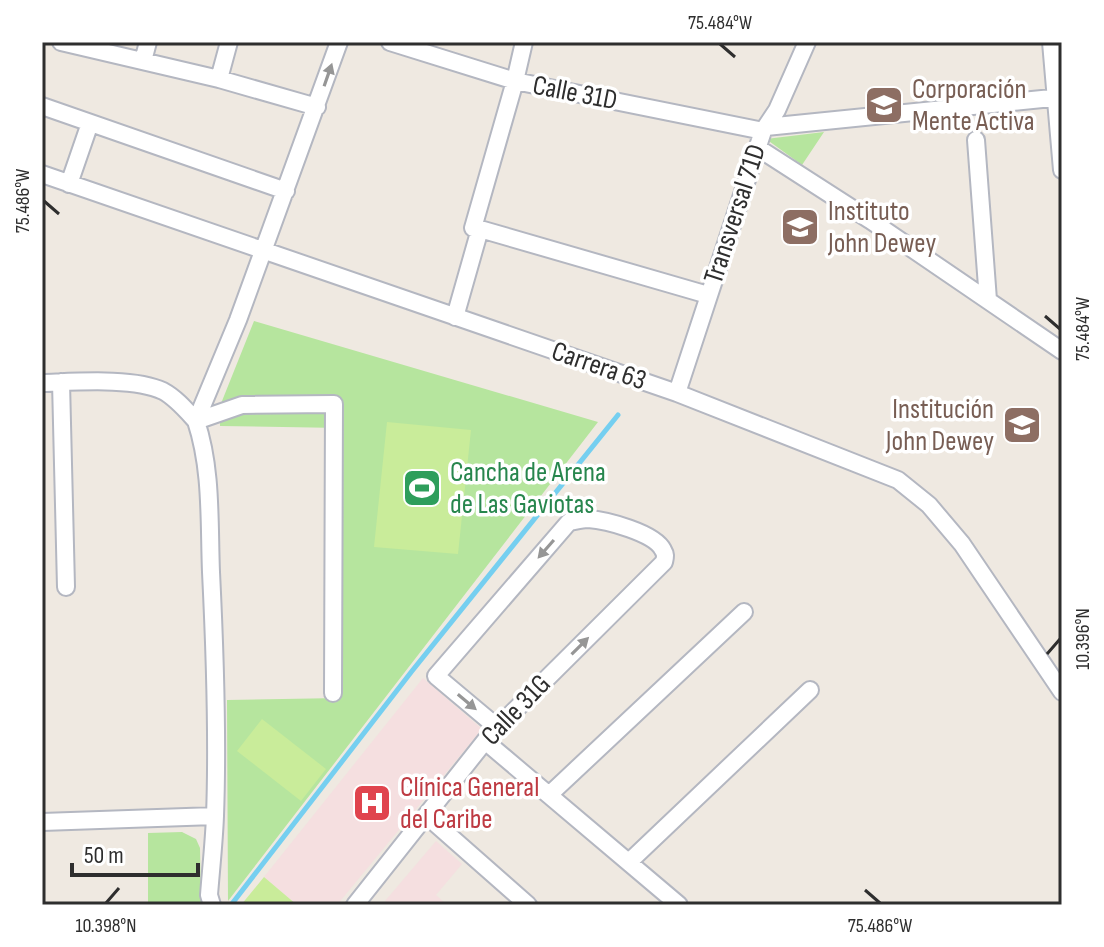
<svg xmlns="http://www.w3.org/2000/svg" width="1104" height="947" font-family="'Sofia Sans Condensed',sans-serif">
	<rect width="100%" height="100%" fill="#efe9e1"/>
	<!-- medical -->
	<path fill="#f5dfe0" d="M423,678L482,729L337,905H297L264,877Z
		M436,841L462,864L436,895L447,905H390L385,901Z"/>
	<!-- green -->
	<path fill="#b6e59e" d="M824,132L802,165L766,139Z
		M254,321L598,422L228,901L227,700L340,698L341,428L220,426V406Z
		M182,832L196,839L200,848L201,899L204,905H148V833Z"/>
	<!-- pitch -->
	<path fill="#c9ec9a" d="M387,422L471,430L458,554L374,547Z
		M262,719L326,769L301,801L237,751Z
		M264,877L297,905H241Z"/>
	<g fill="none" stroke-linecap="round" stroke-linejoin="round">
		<!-- stream -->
		<path stroke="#75cff0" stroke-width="5" d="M231,905L412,671L618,415"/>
		<defs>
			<path id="street" d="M61,42L219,79L317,107
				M390,42L515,81L763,131
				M1051,42L1062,170
				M143,61L148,42
				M219,79L229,42
				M42,106L286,191
				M766,127L1062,97
				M976,140L988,300
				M758,148L870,220L1062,351
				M42,174L677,393L898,480L929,505L962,544L1062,692
				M69,184L90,123
				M480,229L708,295
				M455,317L480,229L473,228L515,81L524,42
				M61,382L66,587
				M42,383C74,382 134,377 163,391C176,398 186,410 196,421L242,405L334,404L333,693
				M677,393L763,131L777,110L807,42
				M485,741L679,905
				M549,795L744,612
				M427,816L528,905
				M42,822L215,816
				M629,862L810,690
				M212,905L209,895C211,869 214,842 215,816C218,735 215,653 211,572C209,521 212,469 196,421L238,320L339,42
				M355,905L485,741L490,735L664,562C665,557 666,555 663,550C655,533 606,520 588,519C582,519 575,521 569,522L436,676L498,728"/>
		</defs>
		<!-- street casing -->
		<use href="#street" stroke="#b4b7c1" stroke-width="20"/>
		<!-- street -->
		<use href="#street" stroke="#fff" stroke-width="16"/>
	</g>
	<!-- one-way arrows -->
	<defs><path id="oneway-solid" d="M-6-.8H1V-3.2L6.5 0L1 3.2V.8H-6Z" transform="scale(2)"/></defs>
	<g fill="#969696">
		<use href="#oneway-solid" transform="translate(328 75) rotate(-71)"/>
		<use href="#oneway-solid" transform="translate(546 549) rotate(131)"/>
		<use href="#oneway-solid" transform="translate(580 646) rotate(-45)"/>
		<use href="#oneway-solid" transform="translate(467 702) rotate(40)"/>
	</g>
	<!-- ticks -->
	<path fill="none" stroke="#2e2e2e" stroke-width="3" d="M720,44L735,57M44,201L59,214M1045,316L1060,329M1047,654L1060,639M865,890L880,903M106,903L119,888"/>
	<!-- icons -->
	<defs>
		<symbol id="school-square" viewBox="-11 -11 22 22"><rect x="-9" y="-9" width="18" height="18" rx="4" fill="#8d6e63" stroke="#fff"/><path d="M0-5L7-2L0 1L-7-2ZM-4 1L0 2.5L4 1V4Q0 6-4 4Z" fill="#fff"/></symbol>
		<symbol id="stadium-square" viewBox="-11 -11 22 22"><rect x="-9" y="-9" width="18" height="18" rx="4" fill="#2e9e5b" stroke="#fff"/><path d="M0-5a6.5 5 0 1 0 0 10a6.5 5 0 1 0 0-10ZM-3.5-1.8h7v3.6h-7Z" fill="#fff"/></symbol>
		<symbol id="hospital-square" viewBox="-11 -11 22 22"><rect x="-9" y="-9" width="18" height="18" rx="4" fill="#e0444e" stroke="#fff"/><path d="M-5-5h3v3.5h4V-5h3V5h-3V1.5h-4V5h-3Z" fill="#fff"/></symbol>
	</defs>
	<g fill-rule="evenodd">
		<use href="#school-square" x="862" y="83" width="44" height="44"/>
		<use href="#school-square" x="778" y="205" width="44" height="44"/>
		<use href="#school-square" x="1000" y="403" width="44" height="44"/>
		<use href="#stadium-square" x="400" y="466" width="44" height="44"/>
		<use href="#hospital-square" x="350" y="781" width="44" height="44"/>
	</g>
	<g text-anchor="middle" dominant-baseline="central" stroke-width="7" stroke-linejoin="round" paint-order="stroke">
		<!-- education labels -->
		<g font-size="28" fill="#785e54" stroke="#fff" text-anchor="start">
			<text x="912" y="89">Corporación<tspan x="912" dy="32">Mente Activa</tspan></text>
			<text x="828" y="211">Instituto<tspan x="828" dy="32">John Dewey</tspan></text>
			<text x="994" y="409" text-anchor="end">Institución<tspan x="994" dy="32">John Dewey</tspan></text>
		</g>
		<!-- street labels -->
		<g font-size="28" fill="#2e2e2e" stroke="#fff">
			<text transform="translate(575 93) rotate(11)">Calle 31D</text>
			<text transform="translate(735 214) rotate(-72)">Transversal 71D</text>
			<text transform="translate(599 366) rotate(19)">Carrera 63</text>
			<text transform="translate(516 710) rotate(-46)">Calle 31G</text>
		</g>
		<!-- leisure labels -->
		<g font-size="28" fill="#27864d" stroke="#fff" text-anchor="start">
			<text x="450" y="472">Cancha de Arena<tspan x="450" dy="32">de Las Gaviotas</tspan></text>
		</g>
		<!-- health labels -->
		<g font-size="28" fill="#be3a42" stroke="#fff" text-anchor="start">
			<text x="400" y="787">Clínica General<tspan x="400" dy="32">del Caribe</tspan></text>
		</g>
	</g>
	<!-- border -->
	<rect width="1104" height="947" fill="none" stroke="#ffffff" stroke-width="88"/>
	<!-- scale -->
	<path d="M72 863v12h126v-12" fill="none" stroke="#2e2e2e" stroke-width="4"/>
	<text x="84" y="863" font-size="24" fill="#2e2e2e" stroke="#ffffff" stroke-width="6" paint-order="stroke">50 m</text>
	<rect x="44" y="44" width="1016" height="859" fill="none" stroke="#2e2e2e" stroke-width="3"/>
	<g font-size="20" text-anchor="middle" fill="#2e2e2e">
		<text x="720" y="29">75.484°W</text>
		<text transform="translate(22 201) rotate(-90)" y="7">75.486°W</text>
		<text transform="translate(1082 329) rotate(-90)" y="7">75.484°W</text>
		<text transform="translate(1082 639) rotate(-90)" y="7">10.396°N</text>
		<text x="106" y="932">10.398°N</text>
		<text x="880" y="932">75.486°W</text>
	</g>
</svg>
